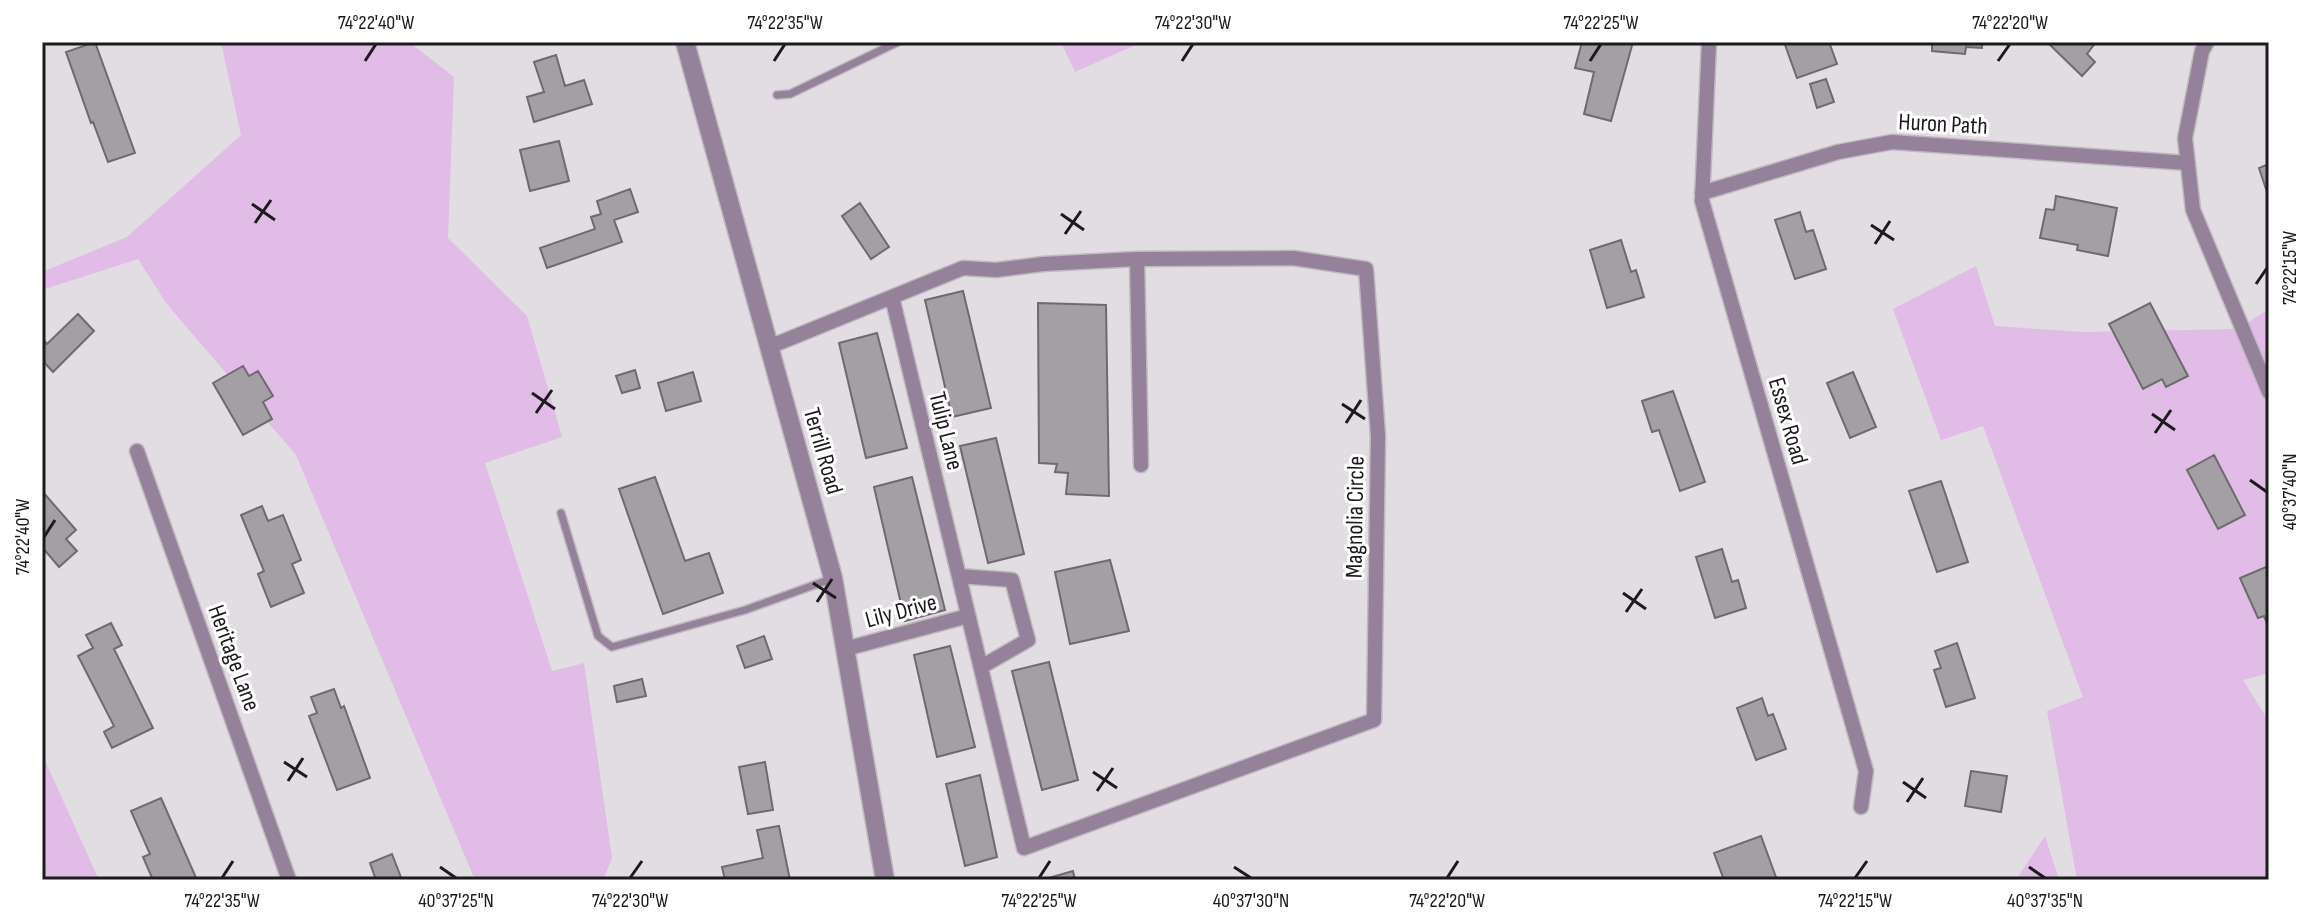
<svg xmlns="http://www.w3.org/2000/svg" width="2311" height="922" font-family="'Sofia Sans Condensed',sans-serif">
	<rect width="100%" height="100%" fill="#e2dce3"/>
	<!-- green -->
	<path fill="#e1bce7" d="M221,42H409L454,77L448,238L527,316L562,437L485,463L552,671L584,663L612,858L603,880H475L296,455L166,303L138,259L42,290V272L127,237L241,135Z
		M1061,42H1142L1075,72Z
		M1976,266L1995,326L2083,332L2238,329L2269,309V673L2243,680L2269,722V880H2077L2047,711L2083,697L1983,426L1941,440L1893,309Z
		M42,754L99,880H42Z
		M2045,836L2059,880H2016Z"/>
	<!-- building -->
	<path fill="#a49fa5" stroke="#6f6a70" stroke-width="2" d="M95,42L135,153L108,162L93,122L91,123L66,52Z
		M1582,42H1633L1611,121L1584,114L1594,72L1575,68Z
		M1784,42H1829L1837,64L1797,78Z
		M1932,42H1982V48L1966,47L1965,54L1932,51Z
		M2047,42H2096L2087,54L2095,62L2082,76Z
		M556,55L565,86L584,80L592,104L534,122L527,97L544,92L534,62Z
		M1826,79L1834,102L1817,108L1810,84Z
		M559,141L569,181L530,191L520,150Z
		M2269,164V198L2259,168Z
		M630,189L638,212L614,220L622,242L547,268L540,248L595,229L591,217L601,214L597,201Z
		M2056,196L2117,208L2108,256L2077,250L2078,245L2040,238L2046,209L2054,210Z
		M860,203L889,247L871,259L842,216Z
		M1800,212L1806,232L1813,230L1826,269L1795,279L1775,220Z
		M1621,240L1631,272L1636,270L1644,297L1607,308L1590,250Z
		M963,291L991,408L952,417L925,300Z
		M1038,303L1106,305L1109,496L1066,494L1068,473L1055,472L1057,464L1039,463Z
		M2150,303L2188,376L2166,387L2162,379L2143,389L2109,324Z
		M78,314L94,331L53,372L42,360V342L44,340L47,344Z
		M877,333L907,448L866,458L839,343Z
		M243,366L249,376L258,371L273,396L263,402L272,419L243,435L213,383Z
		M635,370L640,388L622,393L616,376Z
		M693,372L701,401L666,411L658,383Z
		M1853,372L1876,427L1850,438L1827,383Z
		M1673,391L1705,482L1680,491L1659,430L1652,432L1642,401Z
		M996,438L1024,554L988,563L960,446Z
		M2214,455L2245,515L2218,529L2187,470Z
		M655,477L685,561L709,553L723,593L663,614L619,489Z
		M912,477L945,610L905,621L874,487Z
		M1941,481L1968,562L1937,572L1909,491Z
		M42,491L76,530L66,539L77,551L59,567L42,547Z
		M262,506L268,521L283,515L301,560L292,564L304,593L271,607L258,574L264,571L241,515Z
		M1722,549L1732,582L1738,580L1746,608L1715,618L1696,557Z
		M1110,560L1129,631L1070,644L1055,572Z
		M2266,567L2269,573V628L2264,616L2258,618L2240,578Z
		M111,623L122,645L114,649L153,728L112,748L104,732L114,726L78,656L93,648L86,635Z
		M764,636L772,659L745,668L737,646Z
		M1957,643L1975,698L1946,707L1934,670L1941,668L1935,651Z
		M950,646L975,747L937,757L914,655Z
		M1049,662L1078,780L1042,790L1012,671Z
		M642,679L646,696L617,702L614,686Z
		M334,689L341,708L344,706L370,778L337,790L309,716L317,713L311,697Z
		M1762,698L1768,716L1773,714L1786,749L1756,760L1737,708Z
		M765,762L773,810L748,814L739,767Z
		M1971,771L2007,776L2001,812L1965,806Z
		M980,775L997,857L965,866L946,784Z
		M161,798L197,880H153L143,857L150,854L131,811Z
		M779,826L790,880H725L722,867L763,858L757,830Z
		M1761,836L1777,880H1724L1714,853Z
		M392,854L402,880H376L370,863Z
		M1073,871L1075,880H1045V879Z"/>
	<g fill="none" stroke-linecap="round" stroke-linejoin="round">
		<defs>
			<path id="service" d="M777,95L790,94L898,42
				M561,513L598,636L612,647L745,610L831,579"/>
			<path id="minor" d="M1709,42L1702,201L1866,771L1861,807
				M2207,42L2202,51L2185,138L2193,210L2269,392
				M1702,193L1838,152L1892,142L2188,163
				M1137,259L1141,465
				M769,347L963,268L996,270L1043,264L1137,259L1293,258L1366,269L1378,436L1374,720L1024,848L892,297
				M137,451L289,880
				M959,576L1012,580L1028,640L981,667
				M845,649L968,616"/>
			<path id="tertiary" d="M685,42L833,578L885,880"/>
		</defs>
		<!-- service casing -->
		<use href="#service" stroke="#beb9bf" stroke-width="10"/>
		<!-- minor casing -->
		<use href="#minor" stroke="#beb9bf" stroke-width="17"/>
		<!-- tertiary casing -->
		<use href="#tertiary" stroke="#beb9bf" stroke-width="21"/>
		<!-- service -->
		<use href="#service" stroke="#96819a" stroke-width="7"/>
		<!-- minor -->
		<use href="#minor" stroke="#96819a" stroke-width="14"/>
		<!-- tertiary -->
		<use href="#tertiary" stroke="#96819a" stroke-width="18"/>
	</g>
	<!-- ticks -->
	<path fill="none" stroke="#1c1a1c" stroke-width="3" d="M365,61L376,44M774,61L785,44M1182,61L1193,44M1590,61L1601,44M1998,61L2010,44M252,204L275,220M1061,214L1084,230M255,223L271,200M1871,225L1894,240M1065,234L1081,211M1875,244L1890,221M2256,284L2267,268M532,393L555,409M1342,404L1365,419M536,413L552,390M2152,414L2175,430M1346,423L1361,400M2155,433L2171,410M2250,480L2267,492M44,537L55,520M813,583L836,598M1623,593L1646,609M817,602L832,579M1626,612L1642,589M284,762L307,777M1093,772L1117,788M288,781L303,758M1903,782L1926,798M1097,791L1113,768M1907,802L1923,778M440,867L456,878M1234,867L1251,878M2029,867L2045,878M222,878L233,861M630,878L642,861M1039,878L1050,861M1447,878L1458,861M1855,878L1867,861"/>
	<g text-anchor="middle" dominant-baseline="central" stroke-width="6" stroke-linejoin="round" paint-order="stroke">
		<!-- street labels -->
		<g font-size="24" fill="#1c1a1c" stroke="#fff">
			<text transform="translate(1943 124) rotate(3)">Huron Path</text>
			<text transform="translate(1788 421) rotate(74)">Essex Road</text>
			<text transform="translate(946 431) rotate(76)">Tulip Lane</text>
			<text transform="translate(823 451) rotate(74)">Terrill Road</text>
			<text transform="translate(1355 517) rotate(-89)">Magnolia Circle</text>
			<text transform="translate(901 611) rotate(-15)">Lily Drive</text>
			<text transform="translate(234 658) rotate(70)">Heritage Lane</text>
		</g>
	</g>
	<!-- border -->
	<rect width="2311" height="922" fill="none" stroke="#ffffff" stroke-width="88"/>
	<rect x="44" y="44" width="2223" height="834" fill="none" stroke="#1c1a1c" stroke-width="3"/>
	<g font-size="20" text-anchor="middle" fill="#1c1a1c">
		<text x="376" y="29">74°22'40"W</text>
		<text x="785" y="29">74°22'35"W</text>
		<text x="1193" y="29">74°22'30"W</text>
		<text x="1601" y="29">74°22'25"W</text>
		<text x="2010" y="29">74°22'20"W</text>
		<text transform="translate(2289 268) rotate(-90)" y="7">74°22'15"W</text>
		<text transform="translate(2289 492) rotate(-90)" y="7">40°37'40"N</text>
		<text transform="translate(22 537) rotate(-90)" y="7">74°22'40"W</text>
		<text x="222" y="907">74°22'35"W</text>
		<text x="456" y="907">40°37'25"N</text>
		<text x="630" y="907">74°22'30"W</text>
		<text x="1039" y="907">74°22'25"W</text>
		<text x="1251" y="907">40°37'30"N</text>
		<text x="1447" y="907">74°22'20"W</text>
		<text x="1855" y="907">74°22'15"W</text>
		<text x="2045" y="907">40°37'35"N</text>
	</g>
</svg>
